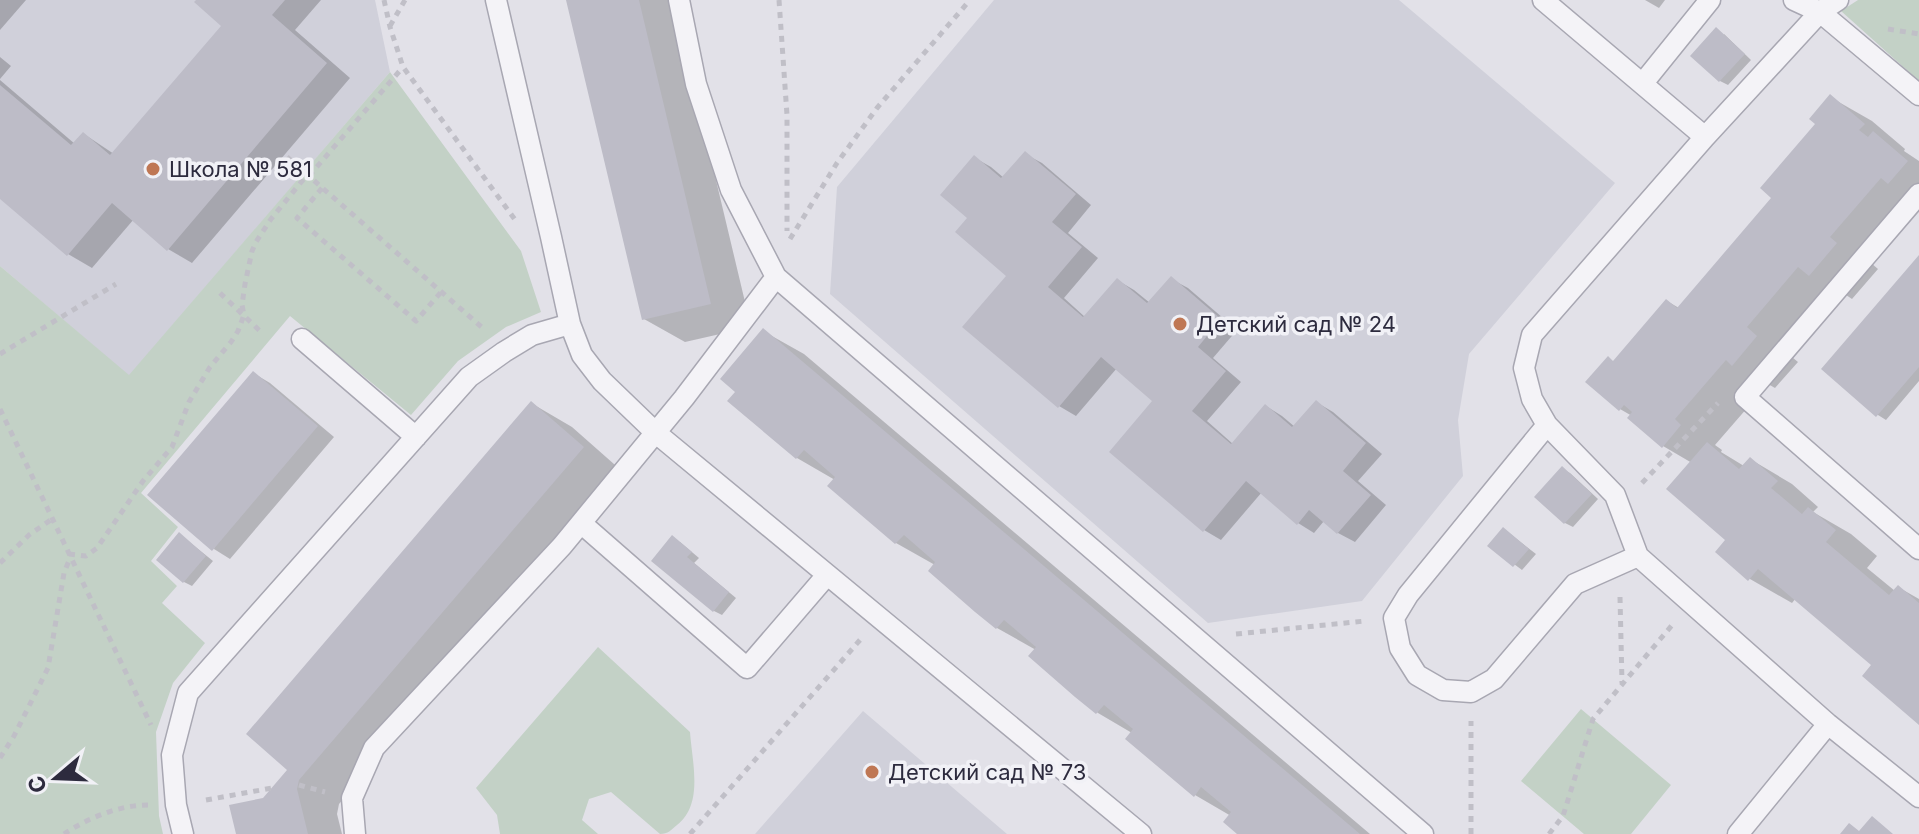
<svg xmlns="http://www.w3.org/2000/svg" width="1919" height="834" font-family="Inter,sans-serif">
	<rect width="100%" height="100%" fill="#e2e1e8"/>
	<!-- built -->
	<path fill="#d0d0da" d="M0,0H375L390,72L129,376L0,266Z
		M994,0H1399L1615,183L1469,354L1458,420L1463,476L1362,601L1208,623L830,294L837,187Z
		M863,711L1007,834H755Z"/>
	<!-- green -->
	<path fill="#c3d1c6" d="M1858,0H1919V81L1841,11Z
		M390,72L521,251L541,312L506,327L458,361L411,415L290,316L141,493L178,527L151,561L177,586L162,603L205,643L173,683L156,732L159,816L163,834H0V266L129,375Z
		M598,647L690,732C692,762 704,804 677,825C671,830 668,834 660,834L611,792L589,799L582,820L598,834H500L497,815L476,788Z
		M1581,709L1671,785L1631,834H1584L1521,781Z"/>
	<!-- shadow -->
	<path fill="#0003" d="M0,0H26L0,30Z
		M198,0H321L295,30L350,78L192,263L168,249L134,219L92,268L68,254L0,196V80L75,144L84,134L114,154L223,25Z
		M569,0H673L751,327L685,342L644,319Z
		M1645,0H1665L1659,8Z
		M1724,34L1751,60L1728,85L1720,81Z
		M0,57L11,66L0,79Z
		M1830,97L1872,121L1905,149L1904,151L1919,161V207L1871,263L1878,269L1852,299L1840,291L1787,353L1798,362L1775,388L1768,384L1715,445L1722,450L1721,452L1744,466L1750,459L1792,484L1818,507L1813,512L1851,534L1877,556L1867,568L1895,591L1898,587L1919,599V722L1874,665L1796,598L1792,603L1750,579L1728,540L1692,463L1663,446L1632,416L1620,409L1614,362L1667,301L1679,308L1774,197L1818,124Z
		M1025,154L1042,163L1091,205L1068,233L1098,258L1064,298L1085,317L1117,280L1134,290L1150,303L1171,279L1188,288L1237,330L1213,358L1241,382L1207,421L1233,444L1266,406L1282,416L1295,427L1316,402L1333,412L1382,454L1358,481L1386,505L1355,542L1338,533L1324,521L1314,533L1298,523L1262,492L1221,540L1204,530L1155,400L1117,368L1076,416L1059,406L1009,276L970,218L975,158L991,167L1004,178Z
		M1919,258V381L1886,420L1878,415L1824,369Z
		M763,331L804,354L1370,834H1240L1231,816L1195,795L1132,733L1098,713L1031,656L1036,650L997,628L931,571L935,565L896,543L830,486L835,480L797,458L738,392Z
		M253,373L270,383L334,437L230,559L214,549Z
		M531,403L572,427L623,472L339,804L337,814L342,834H238L290,769Z
		M1562,469L1570,473L1598,499L1573,527L1565,523Z
		M1504,529L1536,554L1522,570L1490,546Z
		M187,540L213,561L192,586L184,582Z
		M680,542L699,558L694,563L736,598L722,615L714,611L654,560Z"/>
	<!-- building -->
	<path fill="#bdbcc7" d="M196,0H285L272,15L327,63L167,251L112,203L67,256L0,199V85L71,145L83,132L110,155L221,26L194,2Z
		M566,0H639L711,304L642,320Z
		M1716,27L1745,54L1719,82L1690,56Z
		M1830,94L1865,124L1859,130L1868,137L1873,131L1908,161L1888,184L1881,178L1830,237L1837,243L1809,276L1798,267L1747,327L1757,336L1732,366L1726,360L1675,419L1681,425L1662,448L1627,418L1632,412L1624,405L1619,411L1585,382L1608,356L1613,361L1666,299L1677,308L1771,198L1760,188L1815,124L1809,119Z
		M1025,151L1076,194L1052,222L1082,247L1048,287L1083,317L1117,278L1147,303L1171,276L1221,319L1198,347L1226,371L1192,411L1231,444L1265,404L1292,427L1316,400L1366,443L1343,471L1371,495L1337,534L1309,510L1297,525L1246,481L1203,532L1109,452L1152,401L1101,357L1058,408L962,327L1006,276L955,232L967,218L940,195L974,155L1001,178Z
		M1919,255V367L1876,417L1821,369Z
		M763,328L1110,622L1360,834H1237L1223,822L1231,812L1201,787L1194,797L1125,739L1133,729L1104,705L1096,714L1075,697L1028,656L1036,647L1004,620L996,629L975,612L928,571L935,562L904,535L895,544L827,486L835,477L804,450L796,459L727,401L735,392L720,379Z
		M253,371L318,426L212,551L147,495Z
		M531,401L584,447L299,780L297,789L308,834H236L229,805L263,798L287,770L246,734Z
		M1707,442L1739,469L1750,457L1778,481L1771,488L1802,514L1808,507L1836,530L1826,542L1889,595L1898,585L1919,603V725L1862,676L1871,665L1758,569L1748,581L1715,552L1725,540L1666,489Z
		M1562,466L1592,494L1564,524L1534,497Z
		M1503,527L1529,549L1513,567L1487,546Z
		M179,532L206,556L183,583L156,560Z
		M672,535L692,552L687,557L729,592L713,612L651,561Z
		M1872,816L1893,834H1840L1849,823L1859,831Z"/>
	<g fill="none" stroke-linecap="round" stroke-linejoin="round">
		<defs>
			<path id="service" d="M496,0L551,237L570,324L582,355L602,381L656,433L1141,834
				M679,0L696,84L731,190L776,277L1423,834
				M1543,0L1705,137
				M1794,0L1820,12L1919,95
				M1838,0L1820,12L1705,137L1532,335L1524,368L1532,399L1547,425L1615,495L1638,556L1828,724L1919,797
				M1643,83L1710,0
				M1919,194L1745,397L1919,549
				M302,339L416,437
				M1547,425L1408,595L1394,618L1400,648L1417,675L1443,690L1471,692L1494,679L1575,584L1638,556
				M581,523L747,668L827,575
				M183,834L176,805L172,755L188,693L469,377L504,352L532,335L570,324
				M355,834L352,798L374,748L562,546L684,398L776,277
				M1738,834L1828,724"/>
		</defs>
		<!-- service casing -->
		<use href="#service" stroke="#a8a7b2" stroke-width="23"/>
		<!-- path -->
		<path stroke="#c0bfc7" stroke-width="5" stroke-dasharray="6 6" stroke-linecap="butt" d="M384,0L390,27L403,67L516,221
			M779,0L787,115V231
			M390,26L405,0
			M1888,29L1919,34
			M287,157L485,330
			M309,176L403,67
			M322,188L297,218L416,321L442,291
			M790,239L837,163L877,108L970,0
			M220,293L260,331
			M0,354L116,284
			M0,409L151,725
			M1642,483L1718,403
			M69,554L86,556L97,548L143,481L172,447L189,402L210,367L231,342L238,331L244,315L242,305L245,284L252,251L256,242L271,219L307,175
			M0,563L29,535L52,519
			M1620,597L1622,683
			M1236,634L1365,621
			M0,758L14,736L48,668L64,573L70,558
			M299,785L325,792
			M206,800L272,788
			M64,834C88,818 119,805 148,805
			M690,834L860,640
			M1471,834V721
			M1549,834L1563,816L1593,719L1673,624"/>
		<!-- service -->
		<use href="#service" stroke="#f4f3f7" stroke-width="20"/>
	</g>
	<!-- markers -->
	<g fill="#bf7754" stroke="#f1f1f6" stroke-width="3">
		<circle cx="153" cy="169" r="8"/>
		<circle cx="1180" cy="324" r="8"/>
		<circle cx="872" cy="772" r="8"/>
	</g>
	<g text-anchor="middle" dominant-baseline="central" stroke-width="7" stroke-linejoin="round" paint-order="stroke">
		<!-- poi labels -->
		<g font-size="22" fill="#2d2b3e" stroke="#f1f1f6" text-anchor="start">
			<text x="169" y="169">Школа № 581</text>
			<text x="1196" y="324">Детский сад № 24</text>
			<text x="888" y="772">Детский сад № 73</text>
		</g>
	</g>
	<!-- north arrow -->
	<g transform="translate(56 778) rotate(251)" stroke="#f1f1f6" stroke-width="6" paint-order="stroke">
	<path d="M0-6L14 30L0 20L-14 30Z" fill="#2d2b3e"/>
	<text y="-12" font-size="22" font-weight="bold" text-anchor="middle" fill="#2d2b3e">С</text>
	</g>
</svg>
